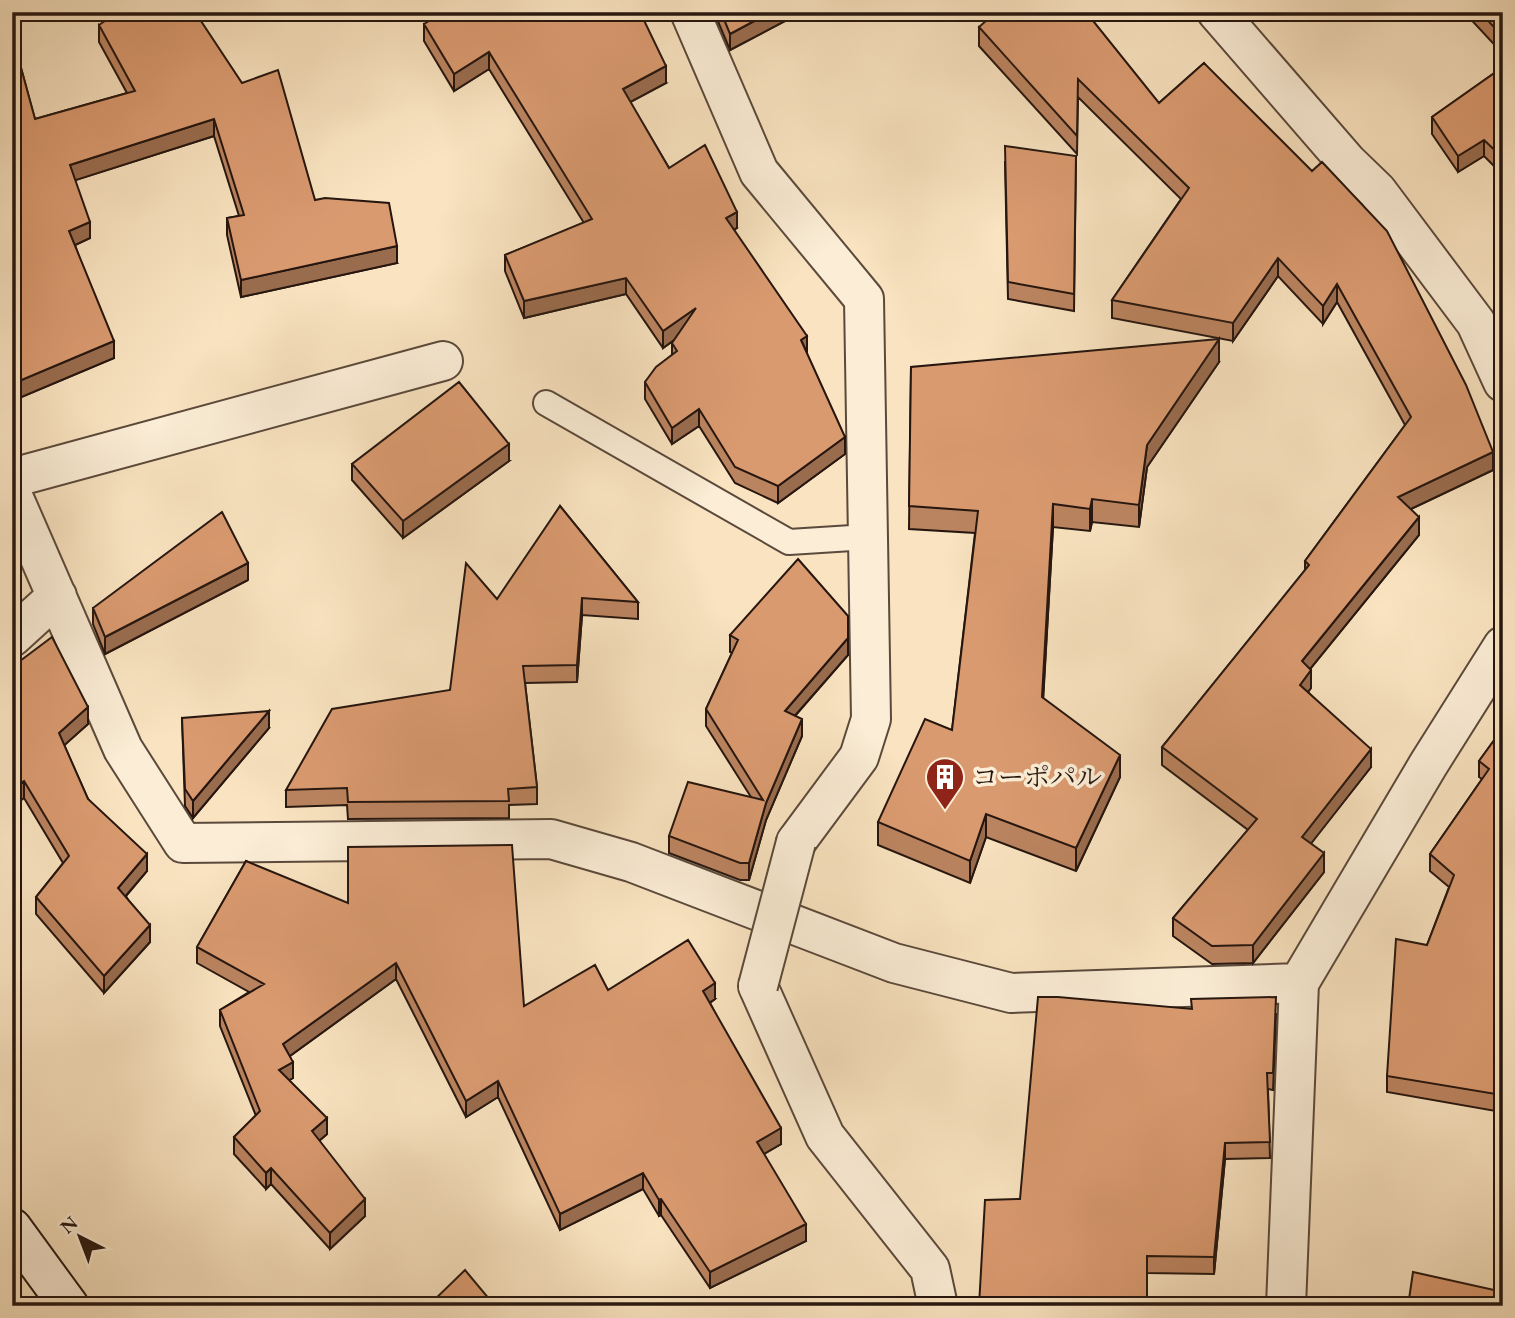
<svg xmlns="http://www.w3.org/2000/svg" width="1515" height="1318" font-family="'EB Garamond','Noto Serif JP',serif">
	<rect width="100%" height="100%" fill="#f9e3c0"/>
	<filter id="stains"><feTurbulence type="fractalNoise" baseFrequency=".00286" numOctaves="4"/><feColorMatrix values="0 0 0 0 .2 0 0 0 0 .09 0 0 0 0 .02 0 0 0 .5 -.17"/></filter>
	<radialGradient id="worn" r=".72"><stop offset=".6" stop-color="#630" stop-opacity="0"/><stop offset="1" stop-color="#630" stop-opacity=".3"/></radialGradient>
	<g fill="none" stroke-linecap="round" stroke-linejoin="round">
		<defs>
			<path id="lane" d="M546,403L789,542L868,537"/>
			<path id="street" d="M690,12L759,172L864,299L871,719L859,757L796,842
				M1217,12L1347,162L1377,191L1476,323L1503,382
				M12,478L443,361
				M12,494L123,749L183,843L551,839L631,862L894,963L1011,993L1299,983
				M12,637L57,596
				M758,986L825,1136L930,1269L938,1306
				M1286,1306L1299,983L1428,765L1503,646"/>
			<path id="secondary" d="M12,1228L69,1306"/>
		</defs>
		<!-- lane casing -->
		<use href="#lane" stroke="#5b493b" stroke-width="28"/>
		<!-- street casing -->
		<use href="#street" stroke="#5b493b" stroke-width="42"/>
		<!-- secondary casing -->
		<use href="#secondary" stroke="#26160f" stroke-width="42"/>
		<!-- lane -->
		<use href="#lane" stroke="#fbedd6" stroke-width="24"/>
		<!-- street -->
		<use href="#street" stroke="#fbedd6" stroke-width="38"/>
		<!-- secondary -->
		<use href="#secondary" stroke="#fbedd6" stroke-width="38"/>
		<defs>
			<path id="street-bridge" d="M758,986L796,842"/>
		</defs>
		<!-- street-bridge casing -->
		<use href="#street-bridge" stroke="#5b493b" stroke-width="42" stroke-linecap="butt"/>
		<!-- street-bridge -->
		<use href="#street-bridge" stroke="#fbedd6" stroke-width="38"/>
	</g>
	<!-- wall -->
	<path fill="#bb8460" stroke="#26160f" stroke-width="2" d="M714,12H802L730,50Z
		M1464,12H1503V54Z
		M424,24L666,83L630,102L669,168L737,228L734,230L806,353L845,454L778,503L735,483L699,426L672,444L645,399V382L672,355V343L673,341L663,348L626,294L524,318L505,271V255L584,223L489,69L454,91L424,41Z
		M99,25L315,200L397,263L241,297L227,235V218L239,216L214,136L75,180L90,238L75,245L114,358L12,401V35L35,119L127,93L99,42Z
		M979,27L1159,103L1204,63L1493,470L1411,509L1419,535L1310,669L1311,688L1308,692L1371,767L1311,843L1324,872L1253,963L1212,964L1173,936V918L1248,830L1162,765V747L1305,571V561L1405,425L1337,302L1323,324L1278,276L1233,341L1112,318V300L1181,199L1078,97L1077,154L979,46Z
		M1503,67V175L1484,156L1458,172L1432,134V117Z
		M1076,156L1074,311L1008,299L1005,162Z
		M1219,362L1147,467L1139,527L1092,522L1090,531L1053,527L1043,698L1120,777L1076,871L986,837L970,883L878,845V822L952,730L975,533L909,529L911,367Z
		M509,461L403,538L352,480V464Z
		M560,506L638,602V619L582,615L577,682L525,683L537,787V804L509,805V818L348,819L347,805L286,807V790L450,690Z
		M248,580L105,654L93,624V608Z
		M730,635L848,655L795,716L802,736L766,820L749,880H740L669,853V836L751,797L706,726V709L732,653L730,652Z
		M12,667L88,724L64,745L88,799L147,871L126,896L150,942L104,993L36,914V897L63,863L24,798Z
		M182,718L269,728L193,818L185,806Z
		M1503,728L1494,1290L1496,1111L1387,1092V1076L1427,945L1449,887L1430,871V854L1482,779L1479,777V761Z
		M246,861L524,1006L608,990L715,999L710,1003L781,1144L764,1154L806,1241L710,1288L661,1215L659,1216L643,1189L560,1230L498,1097L466,1117L396,979L290,1056L293,1078L289,1080L327,1134L319,1141L365,1216L330,1249L271,1184L266,1189L234,1154V1137L256,1116L220,1026V1010L249,992L197,963V947Z
		M1191,1009L1276,1014L1273,1090L1268,1089L1270,1158L1225,1159L1214,1274L1147,1273L1020,1199Z"/>
	<!-- shaded-wall -->
	<path fill="#996c4e" stroke="#26160f" stroke-width="2" d="M771,12H802L730,50V34Z
		M489,52V69L454,91V74Z
		M666,66V83L623,106V89Z
		M214,119V136L70,182V165Z
		M1484,140V156L1458,172V156Z
		M737,212V228L726,234V218Z
		M90,222V238L69,248V231Z
		M397,246V263L241,297V280Z
		M1278,258V276L1233,341V323Z
		M626,278V294L524,318V301Z
		M1337,284V302L1323,324V306Z
		M696,308V324L663,348V331Z
		M807,336V353L801,340Z
		M1219,339V362L1147,467L1139,527V505L1147,445Z
		M114,341V358L12,401V384Z
		M699,409V426L672,444V428Z
		M845,437V454L778,503V486Z
		M509,444V461L403,538V521Z
		M1493,452V470L1398,515V497Z
		M1092,499V522L1090,531V509Z
		M1053,504V527L1042,720V697Z
		M1419,517V535L1302,679V661Z
		M248,563V580L105,654V637Z
		M18,570V587L12,590V573Z
		M582,598V615L577,682V665Z
		M848,638V655L785,727V711Z
		M1311,670V688L1300,703V685Z
		M88,707V724L59,750V733Z
		M269,711V728L193,818V801Z
		M802,719V736L766,820L749,880V863L766,803Z
		M1371,749V767L1302,855V837Z
		M1120,755V777L1076,871V848Z
		M24,781V798L12,807V791Z
		M986,814V837L970,883V861Z
		M1324,853V872L1253,963V945Z
		M147,854V871L118,905V888Z
		M150,925V942L104,993V976Z
		M396,963V979L283,1061V1044Z
		M715,983V999L703,1007V991Z
		M293,1062V1078L279,1086V1070Z
		M498,1081V1097L466,1117V1101Z
		M327,1118V1134L312,1147V1131Z
		M781,1128V1144L757,1158V1142Z
		M1225,1143V1159L1214,1274V1257Z
		M271,1168V1184L266,1189V1173Z
		M643,1173V1189L560,1230V1214Z
		M365,1199V1216L330,1249V1233Z
		M661,1199V1215L659,1216V1200Z
		M806,1224V1241L710,1288V1272Z"/>
	<!-- building -->
	<path fill="#da9a70" stroke="#26160f" stroke-width="2" d="M118,12H195L242,83L278,70L315,200L325,198L389,203L397,246L241,280L227,218L244,215L214,119L70,165L90,222L69,231L114,341L12,384V35L35,119L135,91L99,25Z
		M444,12H640L666,66L623,89L669,168L705,145L737,212L726,218L807,336L801,340L845,437L778,486L735,467L699,409L672,428L645,382L656,367L677,351L672,343L696,308L663,331L626,278L524,301L505,255L592,219L489,52L454,74L424,24Z
		M721,12H771L730,34Z
		M996,12H1086L1159,103L1204,63L1312,171L1322,162L1387,231L1466,385L1493,452L1398,497L1419,517L1302,661L1311,670L1300,685L1371,749L1302,837L1324,853L1253,945L1212,946L1173,918L1257,819L1162,747L1309,565L1305,561L1411,417L1337,284L1323,306L1278,258L1233,323L1112,300L1189,188L1078,79L1077,136L979,27Z
		M1480,12H1503V37Z
		M1503,67V158L1484,140L1458,156L1432,117Z
		M1005,146L1076,156L1074,294L1008,282Z
		M1219,339L1147,445L1139,505L1092,499L1090,509L1053,504L1042,697L1120,755L1076,848L986,814L970,861L878,822L925,719L952,730L978,511L909,506L911,367Z
		M459,382L509,444L403,521L352,464Z
		M560,506L638,602L582,598L577,665L523,666L537,787L508,789L509,801L348,802L347,788L286,790L332,709L450,690L466,563L497,599Z
		M222,512L248,563L105,637L93,608Z
		M12,559L18,570L12,573Z
		M798,559L848,616V638L785,711L802,719L766,803L749,863H740L669,836L688,782L763,800L706,709L738,640L730,635Z
		M52,637L88,707L59,733L88,799L147,854L118,888L150,925L104,976L36,897L69,856L24,781L12,791V667Z
		M269,711L193,801L185,789L182,718Z
		M1503,728V1306H1408L1413,1272L1494,1290L1496,1094L1387,1076L1396,939L1427,945L1454,875L1430,854L1489,769L1479,761Z
		M512,845L524,1006L595,965L608,990L688,940L715,983L703,991L781,1128L757,1142L806,1224L710,1272L661,1199L659,1200L643,1173L560,1214L498,1081L466,1101L396,963L283,1044L293,1062L279,1070L327,1118L312,1131L365,1199L330,1233L271,1168L266,1173L234,1137L260,1111L220,1010L264,984L197,947L246,861L348,903V847Z
		M1038,997H1058L1192,1009L1191,999L1276,997L1273,1073H1267L1270,1142L1225,1143L1214,1257L1147,1256V1306H979L985,1200L1020,1199Z
		M465,1270L495,1306H428Z"/>
	<!-- icons -->
	<defs>
		<symbol id="building-pin" viewBox="-11 -11 22 30"><path d="M0 17L-7.5 6A9.5 9.5 0 1 1 7.5 6Z" fill="#8f2418" stroke="#fbedd6"/><path d="M-4-6H4V6H1V3H-1V6H-4ZM-2.5-4.3h1.7v1.8h-1.7ZM.8-4.3h1.7v1.8H.8ZM-2.5-1h1.7V.8h-1.7ZM.8-1h1.7V.8H.8Z" fill="#fff"/></symbol>
	</defs>
	<g fill-rule="evenodd">
		<use href="#building-pin" x="923" y="755" width="44" height="60"/>
	</g>
	<g text-anchor="middle" dominant-baseline="central" stroke-width="7" stroke-linejoin="round" paint-order="stroke">
		<!-- poi labels -->
		<g font-size="26" fill="#26160f" stroke="#fbedd6" text-anchor="start">
			<text x="972" y="777">コーポパル</text>
		</g>
	</g>
	<!-- margin -->
	<rect width="1515" height="1318" fill="none" stroke="#f9e3c0" stroke-width="42"/>
	<rect x="14" y="14" width="1487" height="1290" fill="none" stroke="#26160f" stroke-width="3.5"/>
	<rect x="21" y="21" width="1473" height="1276" fill="none" stroke="#26160f" stroke-width="2"/>
	<!-- north arrow -->
	<g transform="translate(80 1237) rotate(318)" stroke="#fbedd6" stroke-width="5" paint-order="stroke">
	<path d="M0-5L12 26L0 18L-12 26Z" fill="#26160f"/>
	<text y="-10" font-size="19" font-weight="bold" text-anchor="middle" fill="#26160f">N</text>
	</g>
	<rect width="100%" height="100%" filter="url(#stains)"/>
	<rect width="100%" height="100%" fill="url(#worn)"/>
</svg>
